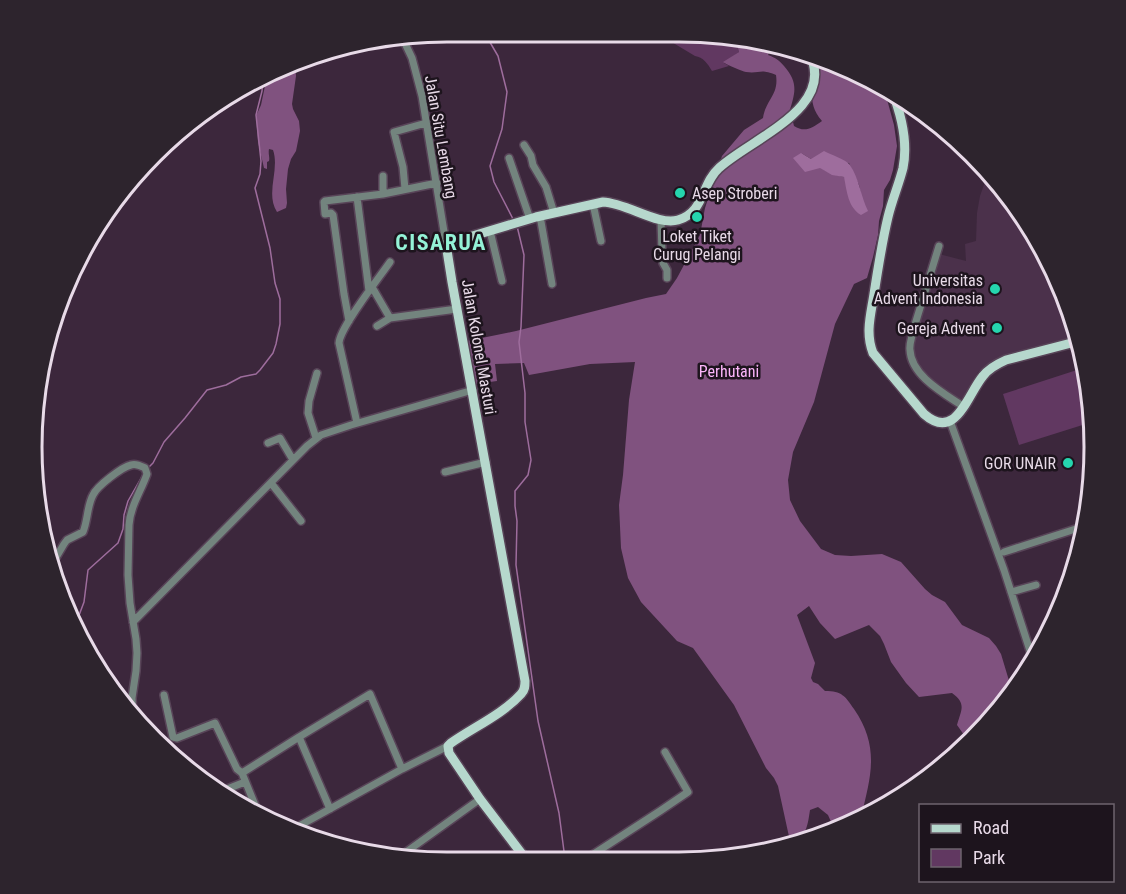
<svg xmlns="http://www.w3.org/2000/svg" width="1126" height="894" font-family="'Roboto Condensed',sans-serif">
	<rect width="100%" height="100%" fill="#3c273c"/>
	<!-- built -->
	<path fill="#4b314b" d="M987,176L1039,240L1073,314L1078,339L990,363L978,372L962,399L946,393L936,385L925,374L918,364L913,354V345L939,254L966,261L965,244L976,241L977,213L980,196Z"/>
	<!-- green -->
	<path fill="#613861" d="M655,32H706L737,39L736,41L739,52L724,63L729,66L712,71C708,64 703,57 695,56Z
		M1080,369L1091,407L1092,422L1019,445L1003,394Z"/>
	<!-- forest -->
	<path fill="#80527f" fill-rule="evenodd" d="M737,39L774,46L772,47L768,55C776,58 779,60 784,66C799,83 795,93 789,113L793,122L794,126C805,133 812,128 822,121C805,101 816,88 810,66C808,60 802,55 798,51L813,54L879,83L888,103L894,125L897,146L893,170L890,180L884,190L883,206L879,221L878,235L873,257L867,278L854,284L835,324L814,402L793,452L788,480L790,500L800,521L821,549L835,555L851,556L882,554L901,562L925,589L932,595L945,602L962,625L989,638L996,646L1001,654L1013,694L1008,700L969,742L957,725C961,710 967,704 952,693L919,697L906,683L891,662L884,644L880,636L869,625L835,639L820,623L809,606L797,615L815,663L811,678L813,682L818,684L825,691C842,691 845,696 854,709C880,747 871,776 861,817L827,831L832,824L828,815L818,807L810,810C808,823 807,836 794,842L790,840L788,832L778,786L774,778L766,768L734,705L693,648L677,641L641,602L628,578L621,548L619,505L623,475L629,400L635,362L590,364L529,375L524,363L495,364L497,381L475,384L467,341L516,331L646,298L666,294L677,278L700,235L705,208L722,156L744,130L763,118C766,99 779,95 776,75C760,68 760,74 746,72C742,71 727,65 723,62L739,52L736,41ZM801,153L811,159L849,163L859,185L862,199L844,177C826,174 815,164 801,153Z
		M295,64L296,76L292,104L293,109L299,121L300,131L296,151L291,159L288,169L286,189L287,203L286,208L277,212C265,193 280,170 273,150L269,149C268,154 270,157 269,161L267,162V169L264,168L258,142L256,116L261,105L265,86L263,77Z"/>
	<!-- water -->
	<path fill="#9e6d9d" d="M824,151C831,155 845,159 850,165C859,178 861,197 868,211L861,215C848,207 847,192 844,177L832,175L820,168L805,172L793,158L801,153L811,159Z"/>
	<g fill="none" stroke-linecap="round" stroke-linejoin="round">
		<!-- stream -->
		<path stroke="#9e6d9d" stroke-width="1.5" d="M484,32L498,56L507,92L502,129L490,166L494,182L513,219
			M517,226L524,255L521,327L519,342L525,393V422L531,460L528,475L515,491V506L517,521L516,565L538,721L559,813L565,859
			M149,467L153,463L164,442L185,418L207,390L226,385L241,377L256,374L260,370L273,353L276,344L280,324V299L275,283L270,248L255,188L260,174L261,161L256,115L262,91L263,77
			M75,626L84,602L88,570L118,543L123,529L124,515L128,501L144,473"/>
		<defs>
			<path id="minor" d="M402,37L412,58L422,96L446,244
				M524,145L531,156L533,165L546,187L554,213
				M509,158L530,219
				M383,176V194L437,183
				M405,189L403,167L394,132L426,123
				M357,197L369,291
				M593,204L601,241
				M540,216L552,284
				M661,220L662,252L663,263L667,270V278
				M490,231L502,281
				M939,246L913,331C912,338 909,344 910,350C911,376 945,394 964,407
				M372,287L390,318
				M349,321L344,294L333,215L331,213L325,214L324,202L325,201L383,194
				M377,326L390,318L457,309
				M45,344L89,244L91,234
				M950,421L1004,570L1033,660
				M357,423L339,343C340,327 379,278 390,262
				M316,438L308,413L309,401L317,373
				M268,443L280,438L293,460
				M445,472L486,462
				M271,483L301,521
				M1004,552L1085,526
				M51,566L64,544L67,540L83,532C88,520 87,506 93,495C97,486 122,467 131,465C136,463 141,466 145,468L147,474C141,491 130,507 129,525L128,575L130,603L136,639L137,653L136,671L132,698L133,719
				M1011,592L1036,585
				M133,622L307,446L321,435L351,425L473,390
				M1031,651L1042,646
				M164,695L173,737L177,738L215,723L237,769L242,773
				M299,737L370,694L402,769
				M217,793L245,782
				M259,815L242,773L299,737L330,809
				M290,831L402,769L448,746
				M402,855L480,799
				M586,859L660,811L688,792L665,752"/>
			<path id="major" d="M892,91C901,114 908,143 903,168C899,184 892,200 888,217C882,242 878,268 874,294C871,314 865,333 873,353L924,414C956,442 967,395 983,376C989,368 997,364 1006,360L1079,341
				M525,858L480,799L449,753L448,746L451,743C474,727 503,714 521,694C525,690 525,686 525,681L452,282L446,244L536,217L603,202C627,203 658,226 678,220C705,212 701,184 719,168C750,139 838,108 809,53"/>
		</defs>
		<!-- minor casing -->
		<use href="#minor" stroke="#584458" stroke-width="10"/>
		<!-- major casing -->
		<use href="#major" stroke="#584458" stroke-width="12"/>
		<!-- minor -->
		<use href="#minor" stroke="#73847e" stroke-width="7"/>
		<!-- major -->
		<use href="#major" stroke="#b6d8cd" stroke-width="9"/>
	</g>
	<!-- markers -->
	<g fill="#25d5ae" stroke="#1d141d" stroke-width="2">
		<circle cx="680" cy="193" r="6"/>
		<circle cx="697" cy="217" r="6"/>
		<circle cx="995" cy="289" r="6"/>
		<circle cx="997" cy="328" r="6"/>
		<circle cx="1068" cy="463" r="6"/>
	</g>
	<g text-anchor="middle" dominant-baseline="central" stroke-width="5" stroke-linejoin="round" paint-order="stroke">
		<!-- street labels -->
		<g font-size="16" fill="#e8dae8" stroke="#1d141d">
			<text transform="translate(441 137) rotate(80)">Jalan Situ Lembang</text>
			<text transform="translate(479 347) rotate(80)">Jalan Kolonel Masturi</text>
		</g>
		<!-- poi labels -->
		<g font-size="16" fill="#e8dae8" stroke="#1d141d" text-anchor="end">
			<text x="692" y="193" text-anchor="start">Asep Stroberi</text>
			<text x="697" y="236" text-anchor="middle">Loket Tiket<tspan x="697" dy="18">Curug Pelangi</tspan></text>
			<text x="983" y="280">Universitas<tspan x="983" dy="18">Advent Indonesia</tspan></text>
			<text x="985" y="328">Gereja Advent</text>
			<text x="1056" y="463">GOR UNAIR</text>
		</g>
		<!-- park labels -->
		<g font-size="16" fill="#fcb6fb" stroke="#1d141d">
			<text x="729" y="371">Perhutani</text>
		</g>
		<!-- district labels -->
		<g font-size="22" font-weight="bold" letter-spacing="1.5" fill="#94f3d7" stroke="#1d141d">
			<text x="441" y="242">CISARUA</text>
		</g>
	</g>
	<!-- crop -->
	<path d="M0 0H1126V894H0ZM447 42H679A405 405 0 0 1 1084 447V447A405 405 0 0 1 679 852H447A405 405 0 0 1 42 447V447A405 405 0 0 1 447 42Z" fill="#2d242d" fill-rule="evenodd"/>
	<path fill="none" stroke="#e8dae8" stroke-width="3" d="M447 42H679A405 405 0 0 1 1084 447V447A405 405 0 0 1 679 852H447A405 405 0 0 1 42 447V447A405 405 0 0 1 447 42Z"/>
	<!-- legend -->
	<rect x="919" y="804" width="195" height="78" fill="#1d141d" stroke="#6e636e" stroke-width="1.5"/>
	<rect x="931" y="824" width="30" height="9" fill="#b6d8cd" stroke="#6e636e" stroke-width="1.5"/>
	<text x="973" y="834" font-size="18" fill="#e8dae8">Road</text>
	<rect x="931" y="849" width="30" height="18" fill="#613861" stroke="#6e636e" stroke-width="1.5"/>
	<text x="973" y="864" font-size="18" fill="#e8dae8">Park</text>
</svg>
